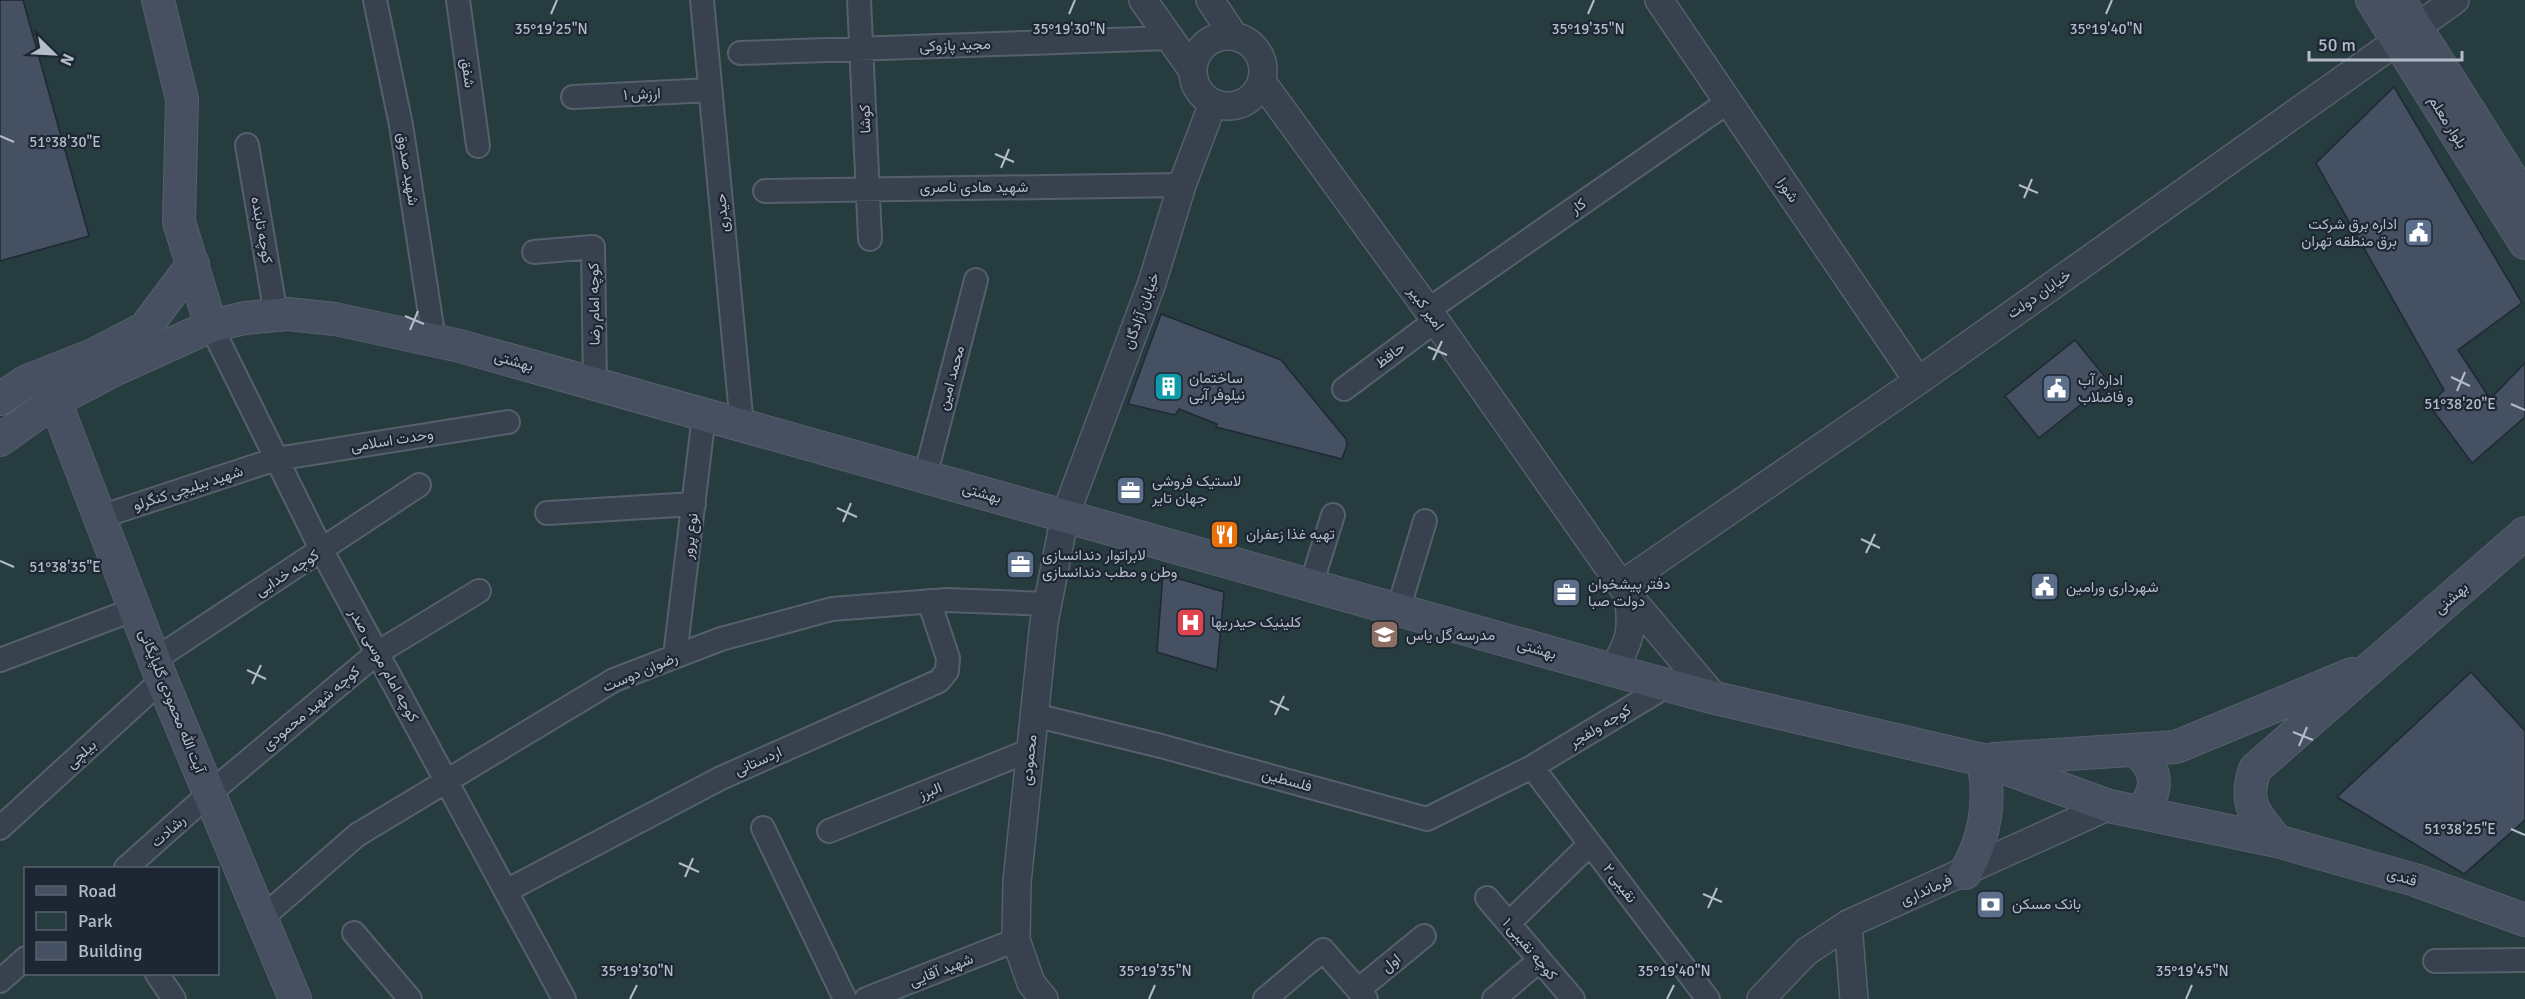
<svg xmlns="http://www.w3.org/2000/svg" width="2525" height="999" font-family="Signika,Vazirmatn,sans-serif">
	<rect width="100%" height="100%" fill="#242f3e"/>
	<!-- green -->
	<path fill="#263c3f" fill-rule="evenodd" d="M0,0H2525V999H0ZM26,868H218V974H26Z"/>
	<!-- building -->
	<path fill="#455162" stroke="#1f2835" stroke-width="1.5" d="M0,0H23L89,236L0,261Z
		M2394,87L2522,303L2458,350L2490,399L2525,363V417L2472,463L2429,405L2444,390L2316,163Z
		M1161,314L1281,360L1346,439L1347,445L1342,459L1216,427L1217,424L1179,409L1175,415L1128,404Z
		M2075,340L2109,382L2039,438L2005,396Z
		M1163,574L1224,592L1217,670L1157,652Z
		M2471,672L2525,731V820L2464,874L2337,797Z"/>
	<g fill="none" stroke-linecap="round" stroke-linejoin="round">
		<defs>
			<path id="minor" d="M375,0L401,125L434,340
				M458,0L478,146
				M702,0L742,426
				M859,0L870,239
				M740,53L1170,38
				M573,97L710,90
				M247,145L276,315
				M765,191L1182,185
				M534,252L593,247L595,384
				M1428,310L1728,102
				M211,326L322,551L564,999
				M1344,389L1435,321
				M925,477L976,280
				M547,513L694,504
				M100,517L276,459L508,422
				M1311,585L1333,515
				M1398,610L1425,521
				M675,656L704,415
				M0,660L135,609
				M154,660L419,485
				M1034,715L1161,746L1427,819L1532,767L1668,685
				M1532,767L1708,999
				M0,828L162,680
				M763,828L845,999
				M829,831L1031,750
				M126,868L210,793L377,653L479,591
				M506,891L721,778L939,681L947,671L948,658L929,601
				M1487,898L1573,999
				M262,918L357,835L614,680L721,639L832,609L947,600L1047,604
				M1509,923L1590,844
				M354,933L410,999
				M2435,961L2525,960
				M157,974L174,999
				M0,981L26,958
				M1358,990L1424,936
				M866,999L1016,940
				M1265,999L1323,950L1366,999
				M1494,999L1540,960"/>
			<path id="tertiary" d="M1143,0L1193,71
				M1210,0L1234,36
				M1659,0L1918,381
				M1193 71a35 35 0 1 1 70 0a35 35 0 1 1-70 0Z
				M1262,82L1428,310L1628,595L1715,698
				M1621,585L1918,381L2455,0
				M1612,670C1631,642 1633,629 1628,595
				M1848,924L1854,999
				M1044,999L1031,983L1016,940L1017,882L1044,622L1065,516L1152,283L1182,185L1213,103
				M1761,999L1806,952L1848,924L2109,806"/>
			<path id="secondary" d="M158,0L182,99L179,222L211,326
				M2372,0L2525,243
				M2399,0L2525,200
				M0,399L27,381L93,355L145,328L193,264
				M55,401L162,680L295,999
				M0,440L55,401L116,369L211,326L245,318L288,314L335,319L460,346L1612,670L1715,698L1983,760L2109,806L2277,841L2415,880L2525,920
				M2135,751C2159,768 2160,792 2139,812
				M1994,759L2176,747L2352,674
				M2277,841C2255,814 2243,805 2255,769L2525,533
				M1965,873C1986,836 1991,801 1983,760"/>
		</defs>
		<!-- minor casing -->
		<use href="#minor" stroke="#565f6c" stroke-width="26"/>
		<!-- tertiary casing -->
		<use href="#tertiary" stroke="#565f6c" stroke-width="30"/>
		<!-- secondary casing -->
		<use href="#secondary" stroke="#565f6c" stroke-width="34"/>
		<!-- minor -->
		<use href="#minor" stroke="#38414e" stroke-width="22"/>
		<!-- tertiary -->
		<use href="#tertiary" stroke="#38414e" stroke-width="27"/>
		<!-- secondary -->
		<use href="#secondary" stroke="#465061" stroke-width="32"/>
	</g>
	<!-- ticks -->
	<path fill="none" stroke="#b4bcc9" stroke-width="2" d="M551,14L557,0M1069,14L1075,0M1588,14L1594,0M2106,14L2112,0M0,136L14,142M995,154L1014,162M1001,168L1009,149M2019,185L2038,193M2024,198L2032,179M405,316L424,324M410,330L418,311M1428,347L1447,355M1433,360L1442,341M2451,377L2470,386M2457,391L2465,372M2511,404L2525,410M837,508L857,517M843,522L851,503M1861,539L1880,548M1866,553L1875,534M0,561L14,567M247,670L266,679M252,684L261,665M1270,701L1289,710M1275,715L1284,696M2293,732L2313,740M2299,746L2307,727M2511,829L2525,835M679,863L699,872M685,877L693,858M1703,894L1722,902M1708,908L1717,888M630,999L637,985M1149,999L1155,985M1667,999L1674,985M2186,999L2192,985"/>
	<!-- icons -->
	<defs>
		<symbol id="civic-square" viewBox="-11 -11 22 22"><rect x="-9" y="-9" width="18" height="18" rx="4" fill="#5c6f8a" stroke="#1d2633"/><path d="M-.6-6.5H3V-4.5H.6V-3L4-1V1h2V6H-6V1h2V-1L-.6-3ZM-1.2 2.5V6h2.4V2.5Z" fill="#fff"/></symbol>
		<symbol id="building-square" viewBox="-11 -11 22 22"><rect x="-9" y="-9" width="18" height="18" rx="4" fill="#0f9aa8" stroke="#1d2633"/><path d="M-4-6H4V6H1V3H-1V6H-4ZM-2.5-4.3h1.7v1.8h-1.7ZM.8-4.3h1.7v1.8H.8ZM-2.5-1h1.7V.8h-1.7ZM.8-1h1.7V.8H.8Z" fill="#fff"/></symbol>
		<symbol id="office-square" viewBox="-11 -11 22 22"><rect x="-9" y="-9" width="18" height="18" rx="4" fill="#5c6f8a" stroke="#1d2633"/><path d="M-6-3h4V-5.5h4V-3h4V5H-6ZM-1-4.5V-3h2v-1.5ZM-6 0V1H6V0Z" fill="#fff"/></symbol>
		<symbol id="restaurant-square" viewBox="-11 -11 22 22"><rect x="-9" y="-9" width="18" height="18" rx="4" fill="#e8710a" stroke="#1d2633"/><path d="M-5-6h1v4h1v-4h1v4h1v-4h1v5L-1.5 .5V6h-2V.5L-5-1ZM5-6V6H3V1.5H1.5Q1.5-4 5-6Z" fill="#fff"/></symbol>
		<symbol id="hospital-square" viewBox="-11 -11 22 22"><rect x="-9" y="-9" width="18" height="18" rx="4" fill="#e0444e" stroke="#1d2633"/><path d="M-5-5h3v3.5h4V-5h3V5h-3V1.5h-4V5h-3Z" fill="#fff"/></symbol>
		<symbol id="school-square" viewBox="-11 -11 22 22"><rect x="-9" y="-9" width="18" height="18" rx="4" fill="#8d6e63" stroke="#1d2633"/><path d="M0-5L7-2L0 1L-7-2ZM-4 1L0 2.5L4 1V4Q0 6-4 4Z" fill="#fff"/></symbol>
		<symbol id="bank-square" viewBox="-11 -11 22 22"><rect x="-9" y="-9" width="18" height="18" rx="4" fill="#5c6f8a" stroke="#1d2633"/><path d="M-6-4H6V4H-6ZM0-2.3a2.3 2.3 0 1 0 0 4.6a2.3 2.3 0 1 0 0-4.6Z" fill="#fff"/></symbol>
	</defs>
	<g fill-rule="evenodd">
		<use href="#civic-square" x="2402" y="216" width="33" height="33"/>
		<use href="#building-square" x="1152" y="370" width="33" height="33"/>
		<use href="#civic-square" x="2040" y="372" width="33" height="33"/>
		<use href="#office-square" x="1114" y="474" width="33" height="33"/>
		<use href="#restaurant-square" x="1208" y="518" width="33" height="33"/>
		<use href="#office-square" x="1004" y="548" width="33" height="33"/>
		<use href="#civic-square" x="2028" y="570" width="33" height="33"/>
		<use href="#office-square" x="1550" y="576" width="33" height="33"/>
		<use href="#hospital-square" x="1174" y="606" width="33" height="33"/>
		<use href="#school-square" x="1368" y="618" width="33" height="33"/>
		<use href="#bank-square" x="1974" y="888" width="33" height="33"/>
	</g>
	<g text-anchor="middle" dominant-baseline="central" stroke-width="4.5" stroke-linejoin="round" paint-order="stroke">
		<!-- street labels -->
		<g font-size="15" fill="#b4bcc9" stroke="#1d2633">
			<text transform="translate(955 45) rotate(-2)">مجید پازوکی</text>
			<text transform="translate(468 73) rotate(82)">شفق</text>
			<text transform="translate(642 94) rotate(-3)">ارزش ۱</text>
			<text transform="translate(865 119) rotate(-92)">کوشا</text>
			<text transform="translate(2448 122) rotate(58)">بلوار معلم</text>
			<text transform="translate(408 169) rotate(81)">شهید صدوق</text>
			<text x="974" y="187">شهید هادی ناصری</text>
			<text transform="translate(1788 190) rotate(56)">شورا</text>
			<text transform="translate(1578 206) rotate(-35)">کار</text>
			<text transform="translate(722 213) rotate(-95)">حیدری</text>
			<text transform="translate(262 230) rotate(80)">کوچه تابنده</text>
			<text transform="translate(2039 294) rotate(-35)">خیابان دولت</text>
			<text transform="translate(594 304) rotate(-91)">کوچه امام رضا</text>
			<text transform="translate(1426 308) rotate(54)">امیر کبیر</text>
			<text transform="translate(1141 311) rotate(-70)">خیابان آزادگان</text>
			<text transform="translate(1390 355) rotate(-37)">حافظ</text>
			<text transform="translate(514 361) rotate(16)">بهشتی</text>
			<text transform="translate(951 378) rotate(-75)">محمد امین</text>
			<text transform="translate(392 440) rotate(-9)">وحدت اسلامی</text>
			<text transform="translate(188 488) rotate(-18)">شهید بیلیچی کنگرلو</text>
			<text transform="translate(982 493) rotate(16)">بهشتی</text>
			<text transform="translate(690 536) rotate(-83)">نوع پرور</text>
			<text transform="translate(287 573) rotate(-33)">کوچه خدایی</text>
			<text transform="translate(2451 598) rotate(-41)">بهشنی</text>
			<text transform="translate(1537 649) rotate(16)">بهشتی</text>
			<text transform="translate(384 665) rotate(61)">کوچه امام موسی صدر</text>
			<text transform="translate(640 672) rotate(-23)">رضوان دوست</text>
			<text transform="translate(172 701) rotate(68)">آیت الله محمودی گلپایگانی</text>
			<text transform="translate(311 708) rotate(-40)">کوچه شهید محمودی</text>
			<text transform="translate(1600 726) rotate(-31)">کوجه ولفجر</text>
			<text transform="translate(81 754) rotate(-42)">بیلچی</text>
			<text transform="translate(1029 760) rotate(-84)">محمودی</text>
			<text transform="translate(758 761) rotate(-24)">اردستانی</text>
			<text transform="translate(1287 780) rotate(15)">فلسطین</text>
			<text transform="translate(930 791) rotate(-22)">البرز</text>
			<text transform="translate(168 831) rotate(-42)">رشادت</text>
			<text transform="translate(2402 877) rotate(17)">قندی</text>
			<text transform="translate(1620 883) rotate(53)">نقیبی ۲</text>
			<text transform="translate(1926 890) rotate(-24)">فرمانداری</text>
			<text transform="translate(1530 949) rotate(50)">کوچه نقیبی ۱</text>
			<text transform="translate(1391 963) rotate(-39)">اول</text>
			<text transform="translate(941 970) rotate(-21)">شهید آقایی</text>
		</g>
		<!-- poi labels -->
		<g font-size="15" fill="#b4bcc9" stroke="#1d2633" text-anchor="start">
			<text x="2397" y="224" text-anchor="end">اداره برق شرکت<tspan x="2397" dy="17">برق منطقه تهران</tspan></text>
			<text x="1189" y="378">ساختمان<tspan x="1189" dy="17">نیلوفر آبی</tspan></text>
			<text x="2078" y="380">اداره آب<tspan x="2078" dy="17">و فاضلاب</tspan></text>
			<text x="1152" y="481">لاستیک فروشی<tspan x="1152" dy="17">جهان تایر</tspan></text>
			<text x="1246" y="534">تهیه غذا زعفران</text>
			<text x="1042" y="555">لابراتوار دندانسازی<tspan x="1042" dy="17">وطن و مطب دندانسازی</tspan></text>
			<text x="1588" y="584">دفتر پیشخوان<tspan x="1588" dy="17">دولت صبا</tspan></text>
			<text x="2066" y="587">شهرداری ورامین</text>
			<text x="1211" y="622">کلینیک حیدریها</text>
			<text x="1406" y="635">مدرسه گل یاس</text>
			<text x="2012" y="904">بانک مسکن</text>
		</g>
	</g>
	<g font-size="15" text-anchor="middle" fill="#b4bcc9" stroke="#1d2633" stroke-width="4.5" stroke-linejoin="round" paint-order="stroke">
		<text x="1069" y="34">35°19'30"N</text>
		<text x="551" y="34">35°19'25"N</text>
		<text x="1588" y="34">35°19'35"N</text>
		<text x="2106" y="34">35°19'40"N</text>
		<text x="65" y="147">51°38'30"E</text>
		<text x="2460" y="409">51°38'20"E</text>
		<text x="65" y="572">51°38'35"E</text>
		<text x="2460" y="834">51°38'25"E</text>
		<text x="637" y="976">35°19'30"N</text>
		<text x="1155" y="976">35°19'35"N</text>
		<text x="1674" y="976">35°19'40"N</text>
		<text x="2192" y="976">35°19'45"N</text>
	</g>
	<!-- legend -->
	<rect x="24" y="867" width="195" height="108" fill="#1d2633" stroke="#59626f" stroke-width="1.5"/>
	<rect x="36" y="886" width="30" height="9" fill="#465061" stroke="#59626f" stroke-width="1.5"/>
	<text x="78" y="897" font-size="18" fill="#b4bcc9">Road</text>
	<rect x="36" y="912" width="30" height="18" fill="#263c3f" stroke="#59626f" stroke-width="1.5"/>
	<text x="78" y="927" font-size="18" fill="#b4bcc9">Park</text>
	<rect x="36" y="942" width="30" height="18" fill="#455162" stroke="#59626f" stroke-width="1.5"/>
	<text x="78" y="957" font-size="18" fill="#b4bcc9">Building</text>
	<!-- north arrow -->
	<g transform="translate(54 54) rotate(114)" stroke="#1d2633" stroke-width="4.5" paint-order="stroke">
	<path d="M0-4.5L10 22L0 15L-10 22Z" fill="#b4bcc9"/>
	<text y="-9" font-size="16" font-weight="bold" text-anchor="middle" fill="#b4bcc9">N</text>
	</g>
	<!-- scale -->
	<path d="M2309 51v9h153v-9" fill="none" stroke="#b4bcc9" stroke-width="3"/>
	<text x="2318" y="51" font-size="18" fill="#b4bcc9" stroke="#1d2633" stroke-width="4.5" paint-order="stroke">50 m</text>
</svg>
